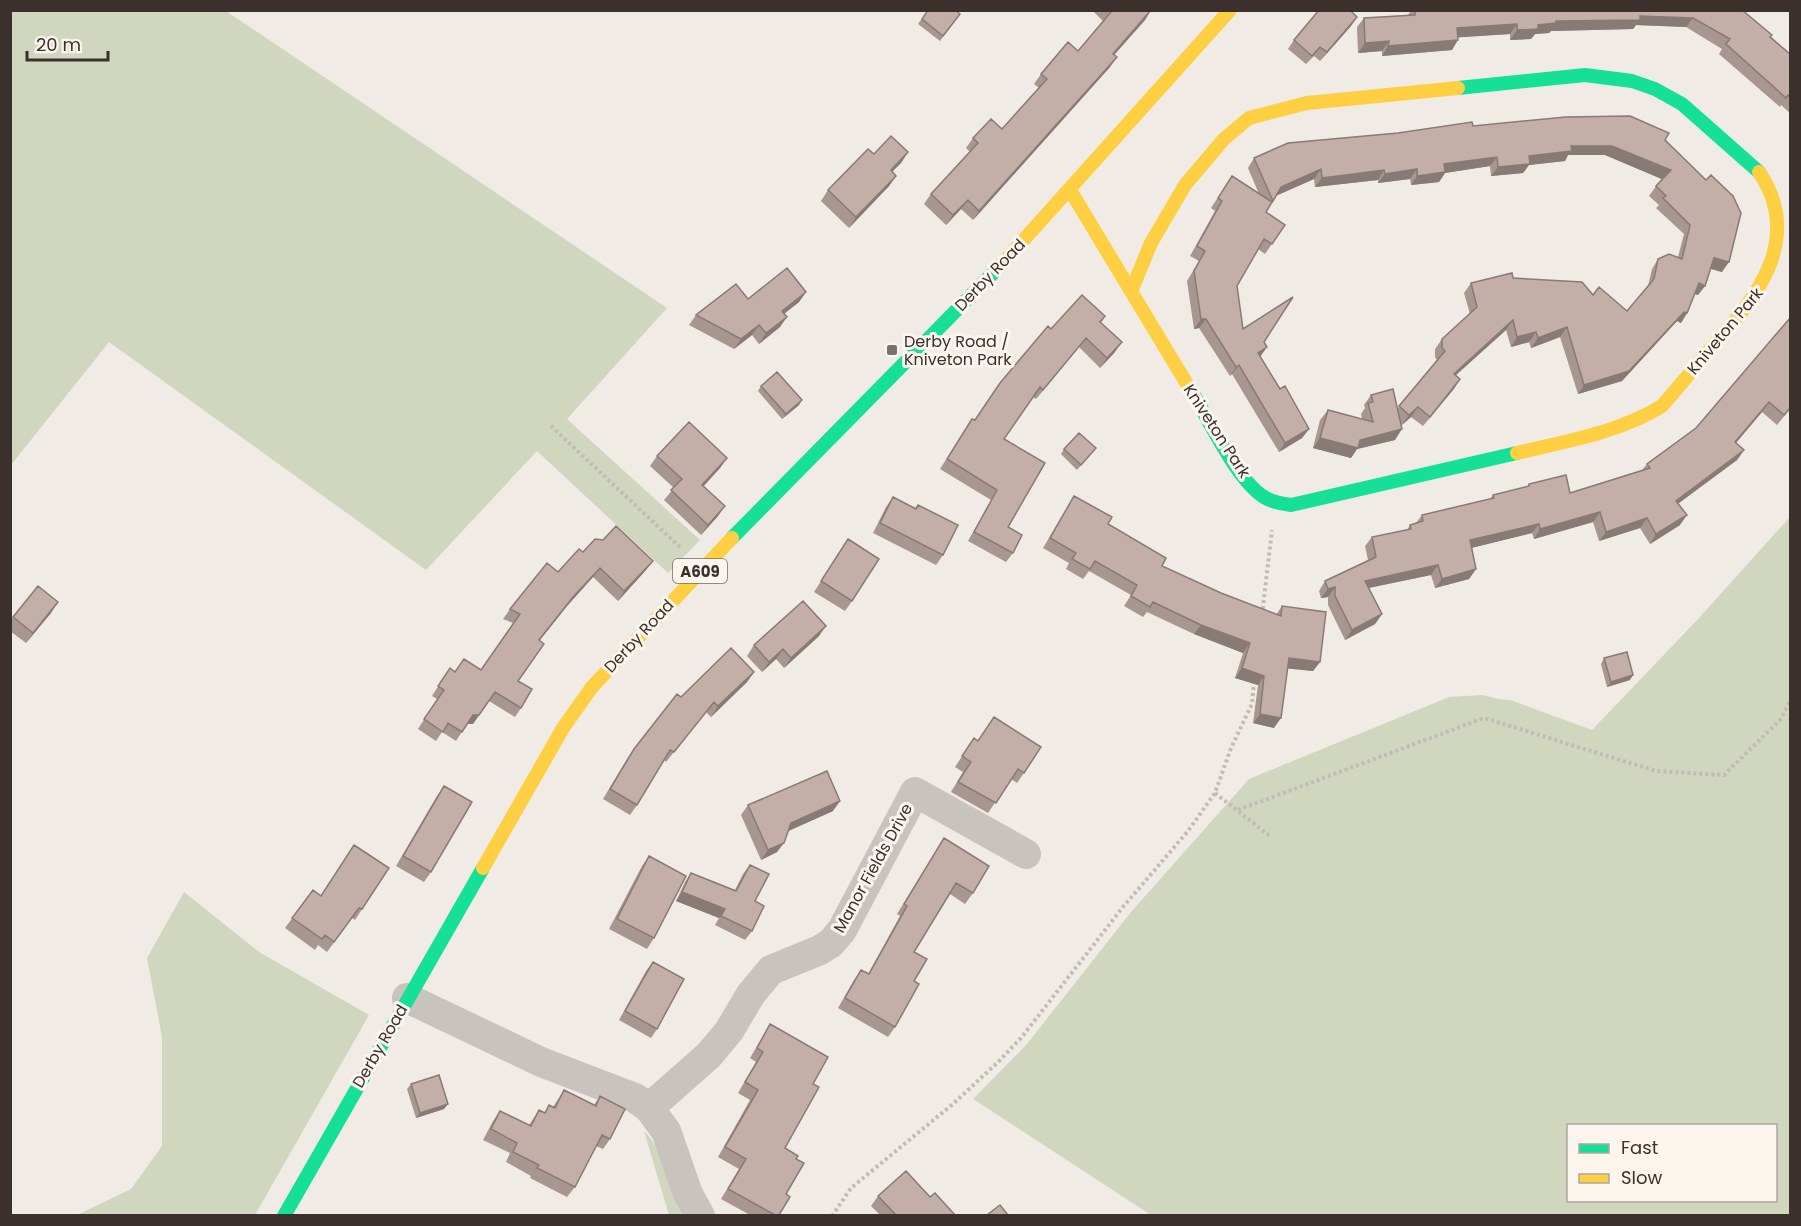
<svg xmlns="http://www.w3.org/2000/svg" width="1801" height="1226" font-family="Poppins,sans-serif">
	<rect width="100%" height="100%" fill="#f0ebe5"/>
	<!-- green -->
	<path fill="#d1d6bf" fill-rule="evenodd" d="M11,10L226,11L667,308L567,419L700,540L668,573L537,451L426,570L109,342L11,465Z
		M1790,517V1215H1151L973,1099L1027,1044L1131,912L1249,779L1449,697L1483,695L1498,699L1510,700L1592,730L1699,618ZM1568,1126H1776V1200H1568Z
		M184,892L259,952L369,1015L255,1215H77L131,1189L162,1146V1037L147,958Z
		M644,1131C662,1146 668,1192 682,1215H669Z"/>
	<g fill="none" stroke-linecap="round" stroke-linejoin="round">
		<!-- path -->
		<path stroke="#c2bbb6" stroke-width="4" stroke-dasharray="3 3" stroke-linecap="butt" d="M551,426L682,549
			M1262,615L1272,530
			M1215,793L1271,837
			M1238,810L1484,718L1656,771L1724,775L1780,720L1790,701
			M832,1216L851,1188L953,1104L998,1062L1021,1038L1123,907L1188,831L1215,793L1231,748L1252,704L1254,682"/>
		<!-- street -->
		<path stroke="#c9c3be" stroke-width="30" d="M407,998L541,1062L635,1098L649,1108L666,1131L688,1194L700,1216
			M649,1108L709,1055L729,1031L751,994L771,970L820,950L831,943L842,930L915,792L1026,854"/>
		<!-- fast -->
		<path stroke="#16e098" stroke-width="14" d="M1458,88L1585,75L1632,81L1655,89L1682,104L1759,172
			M1193,394C1211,423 1236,479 1264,497C1272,502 1282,504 1291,505L1517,453
			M732,538L1002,264
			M284,1216L483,868"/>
		<!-- slow -->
		<path stroke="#ffcf43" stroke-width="14" d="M1070,190L1193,394
			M1002,264L1230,10
			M1132,289L1151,243L1185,185L1224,139L1249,118L1307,103L1458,88
			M1517,453C1567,441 1618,433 1662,406C1681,384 1700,361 1719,339C1763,291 1801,234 1759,172
			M483,868L563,728L592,687L732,538"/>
	</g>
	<!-- wall -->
	<path fill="#a89690" d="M928,10L960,14L940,41L918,24Z
		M1092,10H1151L1145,20L1114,55L1110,67L973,220L961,209L946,225L924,204L931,194L970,152L966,148L973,138L1002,129L1039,88L1034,84L1041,74L1078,51L1103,21Z
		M1411,10H1742L1791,55V114L1781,105L1780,107L1719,54L1722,49L1686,27L1636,25L1633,29L1551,31L1549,33L1535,34L1531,39L1510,40V34L1458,37L1452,50L1382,56V51L1358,53L1357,27L1364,18L1408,15Z
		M1351,26L1320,61L1314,56L1306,64L1288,49L1294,40Z
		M1473,126L1665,140L1722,272L1711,269L1705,286L1698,295L1695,294L1687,313L1681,323L1677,321L1622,381L1578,394L1560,337L1531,348L1529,342L1511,347L1506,330L1456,375L1460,379L1423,426L1411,417L1402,425L1401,423L1395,440L1357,449L1351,458L1313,448L1320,420L1328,410L1362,419L1361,414L1365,408L1364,405L1371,395L1397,409L1437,360L1435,357V349L1442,339L1470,314L1464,293L1471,283L1513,278L1593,295L1627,311L1648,286L1652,269L1658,259L1678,257L1684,234L1656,208L1659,205L1649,196L1656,186L1662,179L1605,155H1568L1565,161L1529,165L1523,173L1491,176L1490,166L1445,173L1439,182L1411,185L1410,179L1378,183V180L1315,187L1314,179L1276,196L1266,212L1285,225L1265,254L1258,249L1237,286L1243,329L1264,342L1267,347L1260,356L1280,389L1309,429L1302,438L1279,452L1232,374L1230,376L1199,328L1194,329L1187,281L1199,261L1190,256L1215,211L1211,208L1232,176L1259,194L1248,168L1254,158Z
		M908,152L901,163L892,172L896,176L889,186L849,228L821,201L828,190L874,154Z
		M806,292L799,302L785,313L780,327L759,344L752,335L734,349L689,325L696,315L748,299Z
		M1105,316L1101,323L1115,352L1100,368L1079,347L1036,399L1033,397L1004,439L1008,527L1013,553L1006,562L968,541L991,500L940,469L972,419L975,420L1051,329Z
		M1791,318V408L1777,425L1762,412L1736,443L1744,450L1737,460L1678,504L1680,525L1650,544L1640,528L1599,541L1593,522L1534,539L1532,533L1471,548L1476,569L1469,579L1435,588L1431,575L1369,588L1382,614L1375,624L1345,640L1328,605V597L1321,598L1319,591L1325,581L1368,560L1365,546L1372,537L1407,530L1410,525L1416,523L1422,515L1490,499L1493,495L1527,487L1529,484L1570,493L1642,470L1647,464L1696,428Z
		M761,386L799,405L782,419L758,391Z
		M1064,449L1092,453L1077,470L1061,454Z
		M657,456L727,458L720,468L704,486L718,516L701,535L664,500L674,488L650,466Z
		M1074,496L1108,524L1162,566L1221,593L1276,615L1282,606L1320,662L1313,671L1288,668L1274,728L1253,723L1258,685L1235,678L1243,653L1194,634L1147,612L1143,617L1124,606L1131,595L1089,571L1083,579L1066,569L1069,563L1043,548L1068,506Z
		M893,497L915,508L918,505L943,555L936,565L873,533L886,507Z
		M848,539L852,601L845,611L814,592Z
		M583,552L646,570L618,601L593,577L567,606L539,641L518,681L521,708L515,717L489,701L473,724H467L456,741L442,732L436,741L418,729L437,699L432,696L450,668L455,671L481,670L513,623L503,619L510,609Z
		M38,586L51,613L26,643L10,631V621Z
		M819,636L784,668L776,659L762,672L747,656L754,645Z
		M1604,658L1630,680L1607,687L1601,664Z
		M754,672L747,682L711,717L706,712L666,762L664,760L637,805L630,815L603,799L627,759L634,749L681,697Z
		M974,738L1024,773L1017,783L1011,779L988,813L951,792L963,772L955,767Z
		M444,786L431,872L424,882L396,866L437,796Z
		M748,805L833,811L788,831L777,852L761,860L741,815Z
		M944,838L973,893L965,904L950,894L914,952V981L895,1027L888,1037L838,1008L854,980L861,970L868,974L900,916L897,914Z
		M649,856L654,938L647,949L609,929L642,866Z
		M750,865L755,901L752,931L745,940L715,925L719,918L676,901L685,882L691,873L735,890L743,874Z
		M389,868L355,920L352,918L327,952L318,945L315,950L285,928L313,890L320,896Z
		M653,962L657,1029L651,1038L619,1020L646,971Z
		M770,1024L813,1084L785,1148L796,1159L779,1215H750L721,1199L739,1169L718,1157L750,1100L738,1093L756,1062L750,1058Z
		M411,1084L444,1109L416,1118L407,1089Z
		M564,1090L594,1105L600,1096L610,1139L603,1149L596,1146L575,1187L567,1197L530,1178L531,1176L506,1162L510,1153L483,1140L493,1121L500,1111L529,1125L539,1110L544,1113L549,1105L553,1107Z
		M878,1196L930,1197L955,1215H880L871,1206Z"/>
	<!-- shaded-wall -->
	<path fill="#887a75" d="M1151,10L1145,20L1106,64L1113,54Z
		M1640,16L1693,18L1686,27L1636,25L1633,29L1551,31L1549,33L1535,34L1531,39L1510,40L1517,30L1538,25L1556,21Z
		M1357,17L1351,26L1320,61L1327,52Z
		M1517,24L1510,34L1450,38L1457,28Z
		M1458,40L1452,50L1382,56L1388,46Z
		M1389,41L1382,51L1358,53L1365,43Z
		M1117,57L1110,67L973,220L979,211Z
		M1571,146H1612L1671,170L1664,180L1605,155H1568L1565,161L1529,165L1523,173L1491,176L1498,167L1529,156Z
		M908,152L901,163L883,180L891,170Z
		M1497,157L1490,166L1445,173L1439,182L1411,185L1417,176L1444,164Z
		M1321,169L1314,179L1275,196L1281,187Z
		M1417,169L1410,179L1378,183L1385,174Z
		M1384,170L1378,180L1315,187L1322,178Z
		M896,176L889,186L849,228L856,217Z
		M968,200L961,209L946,225L953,215Z
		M1714,258L1729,262L1722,272L1708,268Z
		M1699,283L1705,286L1698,295L1692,293Z
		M806,292L799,302L775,321L782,311Z
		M1684,312L1687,313L1681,323L1677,321L1622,381L1578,394L1584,385Z
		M787,317L780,327L759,344L766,333Z
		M1201,319H1206L1199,328L1194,329Z
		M1513,320L1506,330L1447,383L1454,374Z
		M759,325L752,335L734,349L741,339Z
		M1567,327L1560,337L1531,348L1538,338Z
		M1536,332L1529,342L1511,347L1517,337Z
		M1086,338L1079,347L1036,399L1043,390Z
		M1122,342L1115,352L1100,368L1107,358Z
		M1267,347L1260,357L1258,353Z
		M1239,365L1232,374L1230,376L1236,367Z
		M1460,379L1454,389L1423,426L1430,417Z
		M802,400L799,405L782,419L786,414Z
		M1769,402L1762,412L1728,452L1735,442Z
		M1418,407L1411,417L1402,425L1409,415Z
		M1309,429L1302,438L1279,452L1285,443Z
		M1402,429L1395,440L1357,449L1351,458L1313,448L1320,438L1360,440Z
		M1744,450L1737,460L1669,510L1676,501Z
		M727,458L720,468L695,495L702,485Z
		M725,506L718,516L701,535L708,525Z
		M1600,512L1593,522L1534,539L1540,529Z
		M1687,515L1680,525L1650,544L1656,534Z
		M1647,518L1640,528L1599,541L1606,532Z
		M1539,524L1532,533L1463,550L1470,540Z
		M653,561L646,570L618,601L624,591Z
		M1438,565L1431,575L1358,590L1365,581Z
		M600,568L593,577L567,606L532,650L573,597Z
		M1476,569L1469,579L1435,588L1442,579Z
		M1335,587L1328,597L1321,598L1328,589Z
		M58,602L51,613L26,643L33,633Z
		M1382,614L1375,624L1345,640L1352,630Z
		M1201,625L1250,643L1243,653L1194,634Z
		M826,626L819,636L784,668L791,658Z
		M783,649L776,659L762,672L769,662Z
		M1289,658L1320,662L1313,671L1282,668Z
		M1242,668L1264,676L1258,685L1235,678Z
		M754,672L747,682L711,717L718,706Z
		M1633,675L1630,680L1607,687L1611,682Z
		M1260,714L1281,718L1274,728L1253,723Z
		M473,715H479L473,724H467Z
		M840,801L833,811L784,833L791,823Z
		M784,843L777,852L761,860L768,850Z
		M682,892L725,909L719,918L676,901Z
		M448,1104L444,1109L416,1118L420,1113Z"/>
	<!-- building -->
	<path fill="#c3afa7" stroke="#887a75" stroke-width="1.5" d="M928,10H955L960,14L943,36L922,19Z
		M1109,10H1151L1113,54L1117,57L979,211L968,200L953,215L931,194L978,143L973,138L991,119L1002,129L1047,79L1041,74L1068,42L1078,51L1111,12Z
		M1319,10H1350L1357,17L1327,52L1320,47L1312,56L1294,40Z
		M1415,10H1742L1772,35L1770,37L1791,55V98L1788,95L1786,98L1726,44L1730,39L1693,18L1640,16V20L1556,21V23L1538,25V29L1517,30V24L1457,28L1458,40L1388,46L1389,41L1365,43L1364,18L1415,15Z
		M1630,116L1669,133L1665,140L1706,180L1711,175L1733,196L1741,213L1729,262L1714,258L1705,286L1699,283L1687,313L1684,312L1629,371L1584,385L1567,327L1538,338L1536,332L1517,337L1513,320L1454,374L1460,379L1430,417L1418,407L1409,415L1399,406L1445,351L1442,348V339L1477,307L1471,283L1512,273L1513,278L1582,282L1593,295L1599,287L1627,311L1654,279L1658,259L1669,254L1682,259L1690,225L1663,198L1666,196L1656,186L1671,170L1612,146H1571L1572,151L1529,156L1530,164L1498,167L1497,157L1444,164L1445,172L1417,176V169L1385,174L1384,170L1322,178L1321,169L1281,187L1273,201L1254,158L1288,143L1398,133L1472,122L1473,126L1566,117Z
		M891,136L908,152L891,170L896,176L856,217L828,190L868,149L874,154Z
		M1232,176L1272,202L1266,212L1285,225L1272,244L1264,239L1237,286L1243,329L1293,297L1264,342L1267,347L1258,353L1280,389L1285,386L1309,429L1285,443L1239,365L1236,367L1206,319H1201L1194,271L1205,251L1197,246L1222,201L1218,198Z
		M787,268L806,292L782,311L787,317L766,333L759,325L741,339L696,315L736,284L748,299Z
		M1082,295L1105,316L1100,322L1122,342L1107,358L1086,338L1043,390L1040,387L1004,439L1045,463L1008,527L1022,535L1013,553L974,532L997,490L947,459L972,419L975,420L1000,383L1048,326L1051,329Z
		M1790,318L1791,407L1784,415L1769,402L1735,442L1744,450L1676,501L1687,515L1656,534L1647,518L1606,532L1600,512L1540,529L1539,524L1470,540L1476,569L1442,579L1438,565L1365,581L1382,614L1352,630L1335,596V587L1328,589L1325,581L1376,557L1372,537L1411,529L1410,525L1423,521L1422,515L1494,498L1493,495L1529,486V484L1566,475L1570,493L1650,468L1647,464L1696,428Z
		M777,372L802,400L786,414L761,386Z
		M1393,389L1402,429L1360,440L1358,448L1320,438L1328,410L1373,422L1368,403L1373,402L1371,395Z
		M689,422L727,458L702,485L725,506L708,525L671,490L682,479L657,456Z
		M1079,433L1096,448L1081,465L1064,449Z
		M1074,496L1112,517L1108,524L1166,558L1162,566L1221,593L1281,616L1282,606L1326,612L1320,662L1289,658L1281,718L1260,714L1264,676L1242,668L1250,643L1201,625L1153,602L1150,607L1131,596L1137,585L1095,561L1090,569L1072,559L1076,553L1050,538Z
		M893,497L916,509L918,505L958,525L943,555L880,523Z
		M616,526L653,561L624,591L600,568L573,597L539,640L544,644L518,681L532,689L521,708L495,692L479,715H473L462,732L448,723L443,732L424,719L444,690L438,686L450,668L455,672L464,659L481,670L520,614L510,609L547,563L558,572L579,549L583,552L595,539L603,540Z
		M848,539L879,559L852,601L821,581Z
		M38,586L58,602L33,633L13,617Z
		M803,601L826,626L791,658L783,649L769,662L754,645Z
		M731,648L754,672L718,706L714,702L674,752L670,750L637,805L610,789L634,749L677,694L681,697Z
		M1627,652L1633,675L1611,682L1604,658Z
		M994,717L1041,747L1024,773L1018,769L996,803L958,782L971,762L962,756L974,738L978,741Z
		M827,771L840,801L791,823L784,843L768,850L748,805Z
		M444,786L472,802L431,872L403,856Z
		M944,838L989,866L973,893L956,883L914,952L927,959L914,981L919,984L895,1027L845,998L861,970L869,974L907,906L904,904Z
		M354,845L389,868L362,909L359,908L334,942L325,935L322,939L292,918L313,890L321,896Z
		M649,856L686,876L654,938L617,919Z
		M750,865L769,874L755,901L764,906L752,931L721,916L725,909L682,892L691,873L736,891Z
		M653,962L684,979L657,1029L625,1011Z
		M770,1024L828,1057L813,1084L819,1087L785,1148L798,1156L796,1159L804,1163L786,1194L790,1197L779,1215H775L728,1189L746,1159L725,1147L758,1090L745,1082L763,1052L757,1048Z
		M439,1075L448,1104L420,1113L411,1084Z
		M564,1090L596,1106L600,1096L625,1109L610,1139L602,1135L575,1187L537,1168L539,1165L513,1152L517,1143L491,1129L500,1111L531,1126L539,1110L545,1113L549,1105L555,1108Z
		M906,1171L930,1197L935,1193L955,1215H896L878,1196Z
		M1000,1205L1008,1215H987Z"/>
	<!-- markers -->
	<rect fill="#7a716c" stroke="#fbf5ee" stroke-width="2" x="886" y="344" width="12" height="12" rx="3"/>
	<g text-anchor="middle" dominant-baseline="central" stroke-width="6" stroke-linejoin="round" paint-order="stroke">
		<!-- shield labels -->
		<rect fill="#fbf5ee" stroke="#756b66" stroke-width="1.5" x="673" y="559" width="54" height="24" rx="4.5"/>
		<g font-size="15" font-weight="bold" fill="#3b302b">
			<text x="700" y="571">A609</text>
		</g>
		<!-- street labels -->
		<g font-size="16" fill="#3b302b" stroke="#fbf5ee">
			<text transform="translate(990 275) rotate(-46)">Derby Road</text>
			<text transform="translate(1725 331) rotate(-50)">Kniveton Park</text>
			<text transform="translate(1217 431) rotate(57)">Kniveton Park</text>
			<text transform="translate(639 636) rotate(-47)">Derby Road</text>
			<text transform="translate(873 868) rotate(-61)">Manor Fields Drive</text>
			<text transform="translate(380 1046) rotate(-60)">Derby Road</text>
		</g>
		<!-- poi labels -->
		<g font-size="16" fill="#3b302b" stroke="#fbf5ee" text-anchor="start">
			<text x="904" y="341">Derby Road /<tspan x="904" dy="18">Kniveton Park</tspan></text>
		</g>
	</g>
	<!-- border -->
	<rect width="1801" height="1226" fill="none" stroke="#3b302b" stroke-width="24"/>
	<!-- legend -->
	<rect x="1567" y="1124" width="210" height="78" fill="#fbf5ee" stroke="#aea6a0" stroke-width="1.5"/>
	<rect x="1579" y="1144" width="30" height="9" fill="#16e098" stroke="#aea6a0" stroke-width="1.5"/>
	<text x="1621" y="1154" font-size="18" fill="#3b302b">Fast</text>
	<rect x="1579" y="1174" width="30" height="9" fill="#ffcf43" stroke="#aea6a0" stroke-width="1.5"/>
	<text x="1621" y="1184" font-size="18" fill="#3b302b">Slow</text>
	<!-- scale -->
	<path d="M27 51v9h81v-9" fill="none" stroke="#3b302b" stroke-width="3"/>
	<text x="36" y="51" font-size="18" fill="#3b302b" stroke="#fbf5ee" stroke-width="4.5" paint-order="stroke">20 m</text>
</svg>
